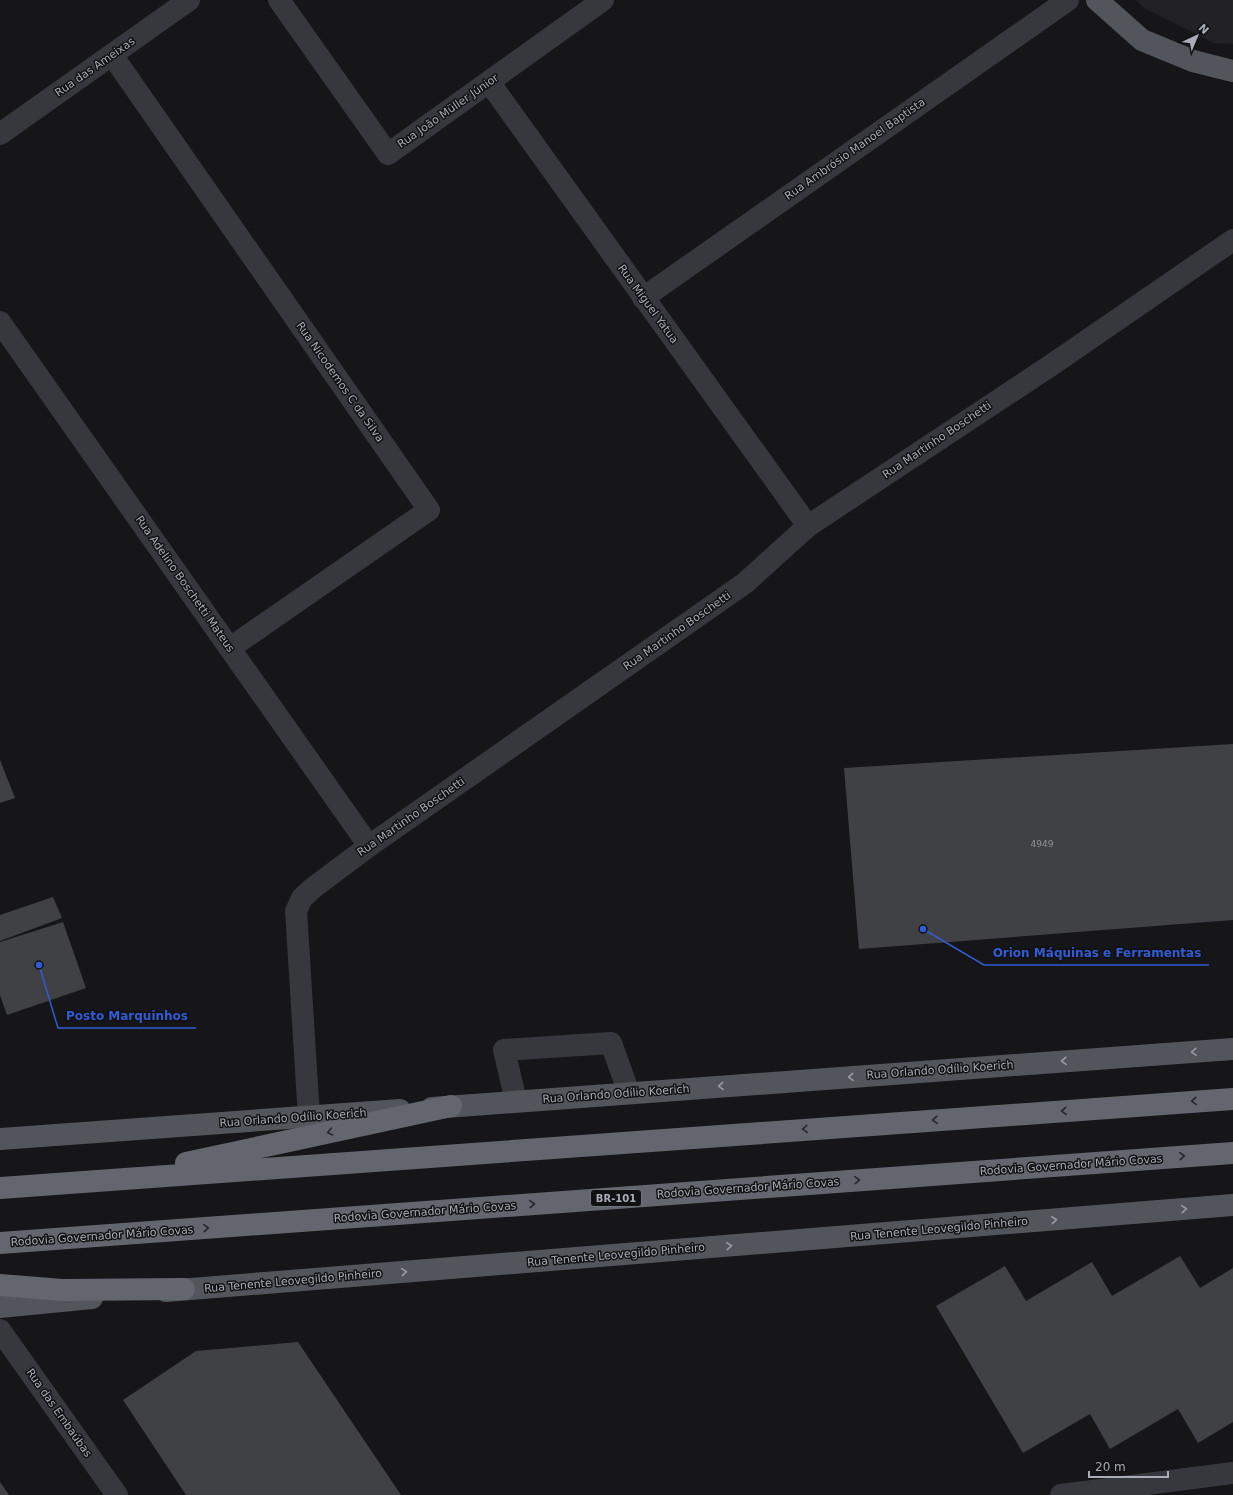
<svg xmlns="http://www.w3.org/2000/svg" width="1233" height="1495" font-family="'DejaVu Sans',sans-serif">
	<rect width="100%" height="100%" fill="#161618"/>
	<!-- built -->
	<path fill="#222225" d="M1136,0H1233V44L1214,43L1144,8Z"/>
	<!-- building -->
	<path fill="#404145" d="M1233,744V920L859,949L844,768Z
		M0,760L15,798L0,803Z
		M53,897L62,918L0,941V915Z
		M63,922L86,988L7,1015L0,995V942Z
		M1180,1256L1200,1288L1233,1268V1422L1198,1443L1178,1409L1110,1449L1090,1414L1023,1453L936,1306L1005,1266L1026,1301L1092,1262L1112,1296Z
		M298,1342L401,1495H186L123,1400L196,1351Z
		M0,1482L9,1495H0Z"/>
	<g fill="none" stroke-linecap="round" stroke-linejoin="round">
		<!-- minor -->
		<path stroke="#37383d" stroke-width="22" d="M279,0L388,154L603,0
			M112,55L429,510L230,648
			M489,82L808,526
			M0,134L189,0
			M643,298L1068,0
			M0,322L369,846
			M516,1101L504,1050L611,1043L629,1093
			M309,1117L296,911L302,898L313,888L369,846L745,583L808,526L1050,366L1233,240
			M0,1330L117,1495
			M1061,1495L1233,1473"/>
		<!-- major -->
		<path stroke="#53555c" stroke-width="22" d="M1097,0L1142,40L1193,61L1233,71
			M432,1108L1233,1049
			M0,1139L400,1110
			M166,1291L1233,1205
			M0,1307L92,1298"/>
		<!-- highway -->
		<path stroke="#63666e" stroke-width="22" d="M186,1163L451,1106
			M0,1188L1233,1099
			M0,1243L1233,1153
			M0,1285L62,1290L184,1289"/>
	</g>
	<!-- one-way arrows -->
	<defs><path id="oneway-chevron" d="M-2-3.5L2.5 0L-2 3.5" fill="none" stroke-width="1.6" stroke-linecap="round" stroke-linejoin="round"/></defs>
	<g stroke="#979ba6">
		<use href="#oneway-chevron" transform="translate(1194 1052) rotate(176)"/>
		<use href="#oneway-chevron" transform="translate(1064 1061) rotate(176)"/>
		<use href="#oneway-chevron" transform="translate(851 1077) rotate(176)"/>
		<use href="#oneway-chevron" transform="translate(721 1086) rotate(176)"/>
		<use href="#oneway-chevron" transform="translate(1184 1209) rotate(-5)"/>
		<use href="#oneway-chevron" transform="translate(1054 1220) rotate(-5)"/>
		<use href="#oneway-chevron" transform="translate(729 1246) rotate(-5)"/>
		<use href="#oneway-chevron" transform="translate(404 1272) rotate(-5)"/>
	</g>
	<g stroke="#26262a">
		<use href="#oneway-chevron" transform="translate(1194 1101) rotate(176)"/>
		<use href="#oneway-chevron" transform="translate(1064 1111) rotate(176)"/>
		<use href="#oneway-chevron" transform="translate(935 1120) rotate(176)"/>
		<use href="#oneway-chevron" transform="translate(805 1129) rotate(176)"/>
		<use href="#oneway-chevron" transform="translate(330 1132) rotate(168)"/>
		<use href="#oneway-chevron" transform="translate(1182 1156) rotate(-4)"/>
		<use href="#oneway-chevron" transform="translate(857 1180) rotate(-4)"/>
		<use href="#oneway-chevron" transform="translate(532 1204) rotate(-4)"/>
		<use href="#oneway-chevron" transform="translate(206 1228) rotate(-4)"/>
	</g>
	<g text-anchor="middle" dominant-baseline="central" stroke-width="3" stroke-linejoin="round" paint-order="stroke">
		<!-- number labels -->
		<g font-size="9" fill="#8e929b">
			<text x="1042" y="844">4949</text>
		</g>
		<!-- shield labels -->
		<rect fill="#111113" stroke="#7b7e86" stroke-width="1" x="591" y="1190" width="50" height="16" rx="3"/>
		<g font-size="10" font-weight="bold" fill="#a8adb8">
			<text x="616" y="1198">BR-101</text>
		</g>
		<!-- street labels -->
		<g font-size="11" fill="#a8adb8" stroke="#111113">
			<text transform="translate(95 67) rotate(-35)">Rua das Ameixas</text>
			<text transform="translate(448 111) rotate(-35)">Rua João Müller Júnior</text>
			<text transform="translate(855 149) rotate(-35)">Rua Ambrósio Manoel Baptista</text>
			<text transform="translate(648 304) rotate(54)">Rua Miguel Yatua</text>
			<text transform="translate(340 382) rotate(55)">Rua Nicodemos C da Silva</text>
			<text transform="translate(937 440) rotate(-34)">Rua Martinho Boschetti</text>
			<text transform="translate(185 584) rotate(55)">Rua Adelino Boschetti Mateus</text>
			<text transform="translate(677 631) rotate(-35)">Rua Martinho Boschetti</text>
			<text transform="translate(411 817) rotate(-35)">Rua Martinho Boschetti</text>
			<text transform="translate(940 1070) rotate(-4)">Rua Orlando Odílio Koerich</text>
			<text transform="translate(616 1094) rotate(-4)">Rua Orlando Odílio Koerich</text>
			<text transform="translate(293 1118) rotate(-4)">Rua Orlando Odílio Koerich</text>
			<text transform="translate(1071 1165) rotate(-4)">Rodovia Governador Mário Covas</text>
			<text transform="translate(748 1188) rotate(-4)">Rodovia Governador Mário Covas</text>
			<text transform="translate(425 1212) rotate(-4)">Rodovia Governador Mário Covas</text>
			<text transform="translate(939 1229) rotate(-5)">Rua Tenente Leovegildo Pinheiro</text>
			<text transform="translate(102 1236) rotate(-4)">Rodovia Governador Mário Covas</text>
			<text transform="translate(616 1255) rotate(-5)">Rua Tenente Leovegildo Pinheiro</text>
			<text transform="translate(293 1281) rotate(-5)">Rua Tenente Leovegildo Pinheiro</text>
			<text transform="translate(59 1413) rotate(55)">Rua das Embaúbas</text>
		</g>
	</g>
	<!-- callouts -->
	<path fill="none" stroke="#325cd3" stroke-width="1.5" d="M923 929L984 965H1209M39 965L58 1028H196"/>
	<g fill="#325cd3" stroke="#111113" stroke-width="1.5">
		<circle cx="923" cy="929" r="4"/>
		<circle cx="39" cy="965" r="4"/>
	</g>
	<g font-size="12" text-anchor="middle" font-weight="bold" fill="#325cd3" stroke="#111113" stroke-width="3" stroke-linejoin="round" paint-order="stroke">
		<text x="1097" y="957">Orion Máquinas e Ferramentas</text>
		<text x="127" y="1020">Posto Marquinhos</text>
	</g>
	<!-- north arrow -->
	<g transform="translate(1197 36) rotate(44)" stroke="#111113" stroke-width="3" paint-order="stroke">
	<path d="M0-3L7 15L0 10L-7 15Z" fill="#a8adb8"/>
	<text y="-6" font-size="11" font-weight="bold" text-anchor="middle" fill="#a8adb8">N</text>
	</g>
	<!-- scale -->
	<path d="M1089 1471v6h79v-6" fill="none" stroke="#a8adb8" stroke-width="2"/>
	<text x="1095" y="1471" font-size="12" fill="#a8adb8" stroke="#111113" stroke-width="3" paint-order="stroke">20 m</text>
</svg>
